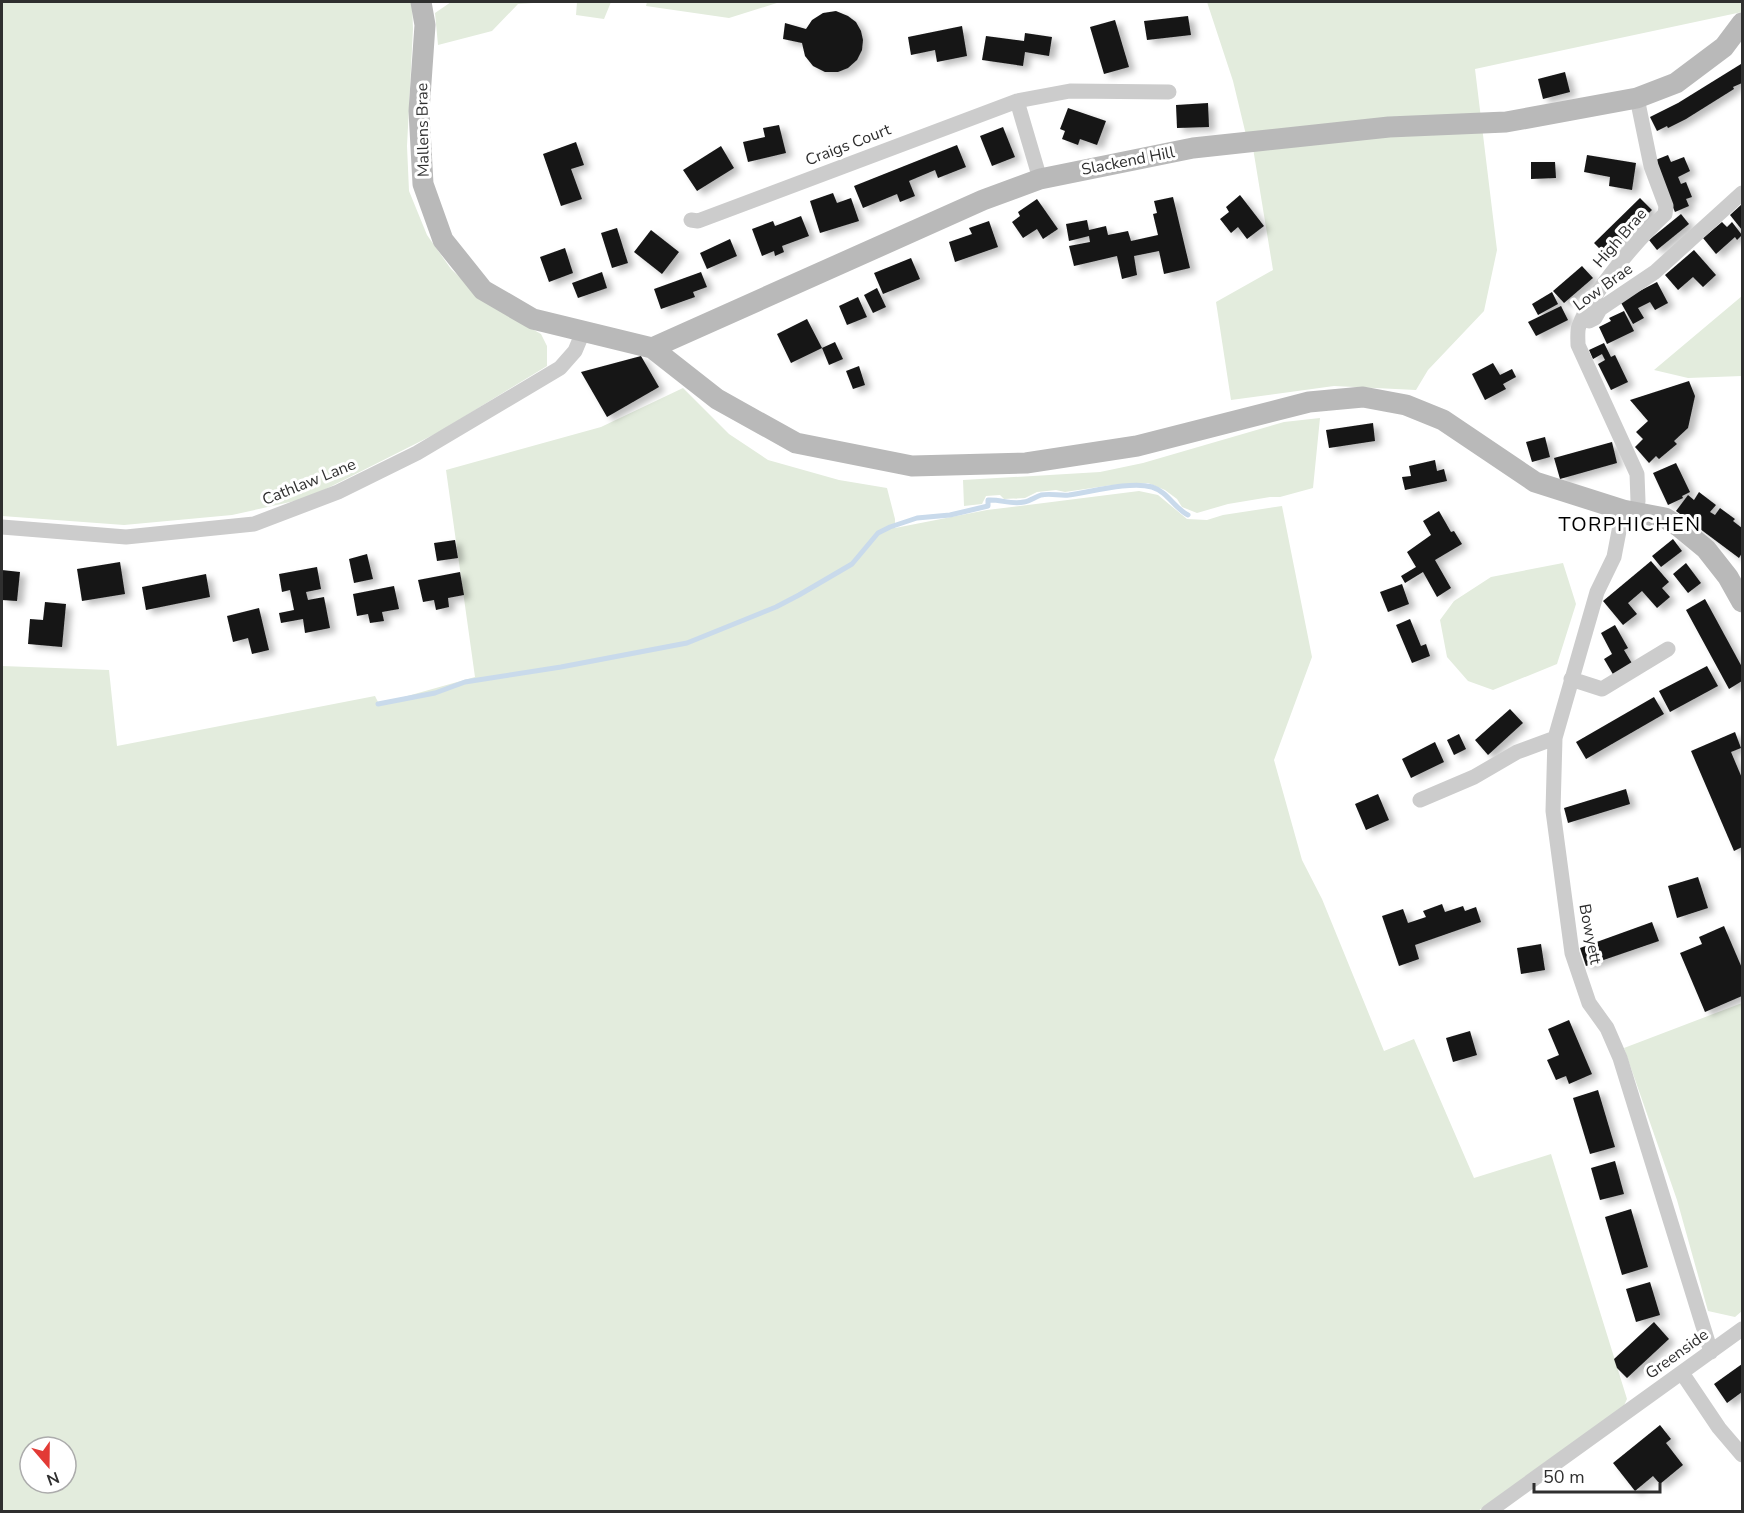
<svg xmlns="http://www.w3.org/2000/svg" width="1744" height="1513" font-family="'Nunito Sans',sans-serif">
	<defs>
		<filter id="shadow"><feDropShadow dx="6" dy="4" stdDeviation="3" flood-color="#0004"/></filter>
	</defs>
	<rect width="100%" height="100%" fill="#fff"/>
	<!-- green -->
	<path fill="#e3ecdd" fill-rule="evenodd" d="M2,2H412L413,29L407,146L409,191L427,235L451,269L488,304L541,334L547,346V366L439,432L308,498L232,515L124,525L2,516Z
		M451,2H549L518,4L492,31L438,45L435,13Z
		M577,2H611L604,19L576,15Z
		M647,2H780L729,18L646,6Z
		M1207,2H1742V12L1475,69L1497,250L1484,311L1428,370L1416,390L1334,386L1231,400L1216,302L1273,270L1252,142L1246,135L1233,81Z
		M1742,296V376L1688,378L1654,370Z
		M683,388L729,434L768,460L839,480L887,488L895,519V528L987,510L1139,491L1158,495L1187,519L1207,520L1223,515L1282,506L1312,657L1274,760L1302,860L1322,899L1384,1051L1414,1039L1474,1178L1551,1154L1627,1399L1621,1412L1478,1511H2V666L109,670L117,746L375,696L379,704L475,677L446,470L601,427ZM30,1447H66V1483H30Z
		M1320,418L1313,488L1280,497H1270L1228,504L1197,513L1182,507L1177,499L1165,490L1148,483L1112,485L1065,492L1056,490L1037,492L1025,498L1004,499L1000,495L986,496L982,504L964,506L963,480L1100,472L1143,463L1284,422Z
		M1563,563L1576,604L1557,664L1493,690L1468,681L1447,657L1440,620L1454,601L1491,577Z
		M1742,1003V1311L1735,1317L1708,1311L1677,1200L1624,1048Z"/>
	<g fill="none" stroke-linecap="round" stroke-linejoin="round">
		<!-- stream -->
		<path stroke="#c9daeb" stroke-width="5" d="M378,704L435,693L465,682L561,667L687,643L776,607L799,595L852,564L878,533L890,527L917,518L950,515L988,506V500C1000,499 1011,505 1024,502C1030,501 1035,497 1041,495C1051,493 1059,496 1069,495C1091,492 1130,481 1152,487C1168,492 1174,508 1188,515"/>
	</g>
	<!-- building -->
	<path fill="#161616" filter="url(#shadow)" d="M836,11L848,16L856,22L861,31L863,40L862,50L857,60L848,68L838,72H825L813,66L805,56L802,43L783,39L785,23L806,29L812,20L823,13Z
		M1188,16L1191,35L1147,40L1144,21Z
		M1115,20L1129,67L1104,74L1090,27Z
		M962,26L967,56L937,62L935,50L911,55L908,37Z
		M1025,33L1052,37L1049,56L1025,52L1023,66L982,60L986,36L1024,41Z
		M1741,64L1742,67V83L1733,87L1734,89L1686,119L1668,128L1667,126L1657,131L1650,117L1678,103Z
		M1565,72L1570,92L1543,99L1538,79Z
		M1208,103L1209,127L1177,128L1176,105Z
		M1068,108L1106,121L1097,145L1080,139L1078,145L1062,139L1065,131L1060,129Z
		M779,125L786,153L748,162L743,142L765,137L763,128Z
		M1003,127L1015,157L992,166L980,136Z
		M576,142L584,165L571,169L582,199L561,206L543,154Z
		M957,145L966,167L938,178L935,170L909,181L915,196L900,202L897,194L863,208L854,186Z
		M721,146L734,168L697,191L683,170Z
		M1587,155L1636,163L1632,190L1609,186L1610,177L1584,172Z
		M1668,155L1671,162L1684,157L1690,171L1678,177L1681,184L1686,182L1692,197L1686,199L1689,206L1675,212L1653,161Z
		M1531,162H1555L1556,178L1531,179Z
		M833,193L837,203L851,198L859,221L820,233L810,201Z
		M1240,195L1264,226L1247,239L1238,227L1231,233L1220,219L1229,212L1226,207Z
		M1173,197L1190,268L1164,274L1159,251L1134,256L1137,275L1122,279L1117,256L1074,266L1069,246L1090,242L1089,236L1069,241L1066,224L1087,220L1089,230L1106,226L1108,235L1128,231L1131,241L1158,235L1153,214L1157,213L1154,201Z
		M1640,198L1652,210L1606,255L1594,243Z
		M1037,199L1058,229L1043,239L1037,229L1023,238L1012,222L1020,216L1018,212Z
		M1742,204V230L1730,215Z
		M1681,214L1689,224L1657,250L1649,240Z
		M801,216L809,236L782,246L784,252L775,256L774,251L762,256L752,229L773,221L775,226Z
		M989,221L998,247L955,262L949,242L972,234L969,228Z
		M1722,222L1727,227L1732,222L1742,235L1737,240L1735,237L1716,254L1703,238Z
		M617,228L628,263L612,268L601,233Z
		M651,230L679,252L662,274L634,252Z
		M730,239L737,256L707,269L700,253Z
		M565,248L573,273L549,282L540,257Z
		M1694,250L1716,275L1703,287L1693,277L1678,290L1665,275Z
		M911,258L920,279L883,294L874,273Z
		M1582,266L1593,278L1564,303L1553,291Z
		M602,272L607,288L578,298L572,283Z
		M701,272L707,287L693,292L695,297L661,309L654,289Z
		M1657,282L1668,303L1655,310L1650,302L1638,308L1644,318L1633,324L1620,301Z
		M877,288L886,307L873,313L864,295Z
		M1552,292L1558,304L1538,315L1532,304Z
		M858,297L867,317L847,325L839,306Z
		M1561,306L1568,320L1536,336L1528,322Z
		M1624,311L1634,331L1607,344L1599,327L1611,321L1609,318Z
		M807,319L822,348L791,363L777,334Z
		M835,342L843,359L829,365L822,348Z
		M1604,343L1611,357L1615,355L1628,382L1611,390L1598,364L1605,360L1602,354L1593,359L1589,350Z
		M641,356L659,387L607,417L581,372Z
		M1493,363L1500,375L1512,369L1516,377L1503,384L1506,389L1485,400L1472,374Z
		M859,366L865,385L853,389L846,371Z
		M1689,381L1695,396L1688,428L1674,441L1677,444L1659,459L1656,456L1649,463L1635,447L1643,439L1636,432L1648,421L1630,400Z
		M1373,423L1375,441L1329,448L1326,430Z
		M1545,437L1550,457L1532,462L1526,442Z
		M1612,442L1617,463L1560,479L1554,458Z
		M1435,460L1437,471L1444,469L1447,481L1405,490L1402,477L1411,476L1409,466Z
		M1676,463L1690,492L1682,496L1683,498L1668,505L1653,473Z
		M1699,492L1716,505L1710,512L1715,515L1720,508L1735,519L1733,521L1742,528V553L1739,558L1676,511L1688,495L1694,500Z
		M1439,511L1451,532L1454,531L1462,544L1435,560L1451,588L1437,597L1423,572L1405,583L1401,576L1416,567L1407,552L1431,535L1423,521Z
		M1673,539L1682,551L1661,567L1652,556Z
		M455,540L458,558L437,561L434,543Z
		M367,554L373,579L354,583L349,559Z
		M1651,561L1669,582L1662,588L1670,597L1657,608L1642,591L1628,603L1637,614L1623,625L1603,601Z
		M120,562L125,594L82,601L77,569Z
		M1686,563L1701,583L1688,593L1673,574Z
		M317,567L321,589L306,592L308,600L324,597L330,628L305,633L303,619L281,623L279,613L294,610L290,590L282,592L279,574Z
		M2,570L20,572L17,601L2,600Z
		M460,572L464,595L448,598L449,607L436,610L434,600L423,602L418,580Z
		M206,574L210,597L146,610L142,587Z
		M1402,584L1409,604L1388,612L1380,592Z
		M394,586L399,609L382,612L384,621L370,623L368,614L357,616L353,594Z
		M1705,599L1742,667V681L1729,689L1686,610Z
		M45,602L66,604L62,647L28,644L30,619L43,620Z
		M259,608L269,650L252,654L248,638L233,642L227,616Z
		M1410,619L1421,646L1426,644L1430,656L1412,663L1396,625Z
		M1615,625L1628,648L1624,650L1633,665L1614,676L1604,659L1612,654L1601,633Z
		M1707,666L1718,686L1670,712L1659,691Z
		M1654,697L1664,714L1586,759L1576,742Z
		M1510,709L1523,723L1488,755L1475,740Z
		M1735,732L1741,748L1731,752L1742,778V847L1734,851L1691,751Z
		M1459,734L1466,749L1454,755L1447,740Z
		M1435,742L1444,762L1411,778L1402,759Z
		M1626,789L1630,804L1568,823L1564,808Z
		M1378,794L1389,820L1366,830L1355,804Z
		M1698,877L1708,908L1677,918L1668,886Z
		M1442,904L1445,912L1463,906L1465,911L1476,907L1481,922L1415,945L1419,959L1399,966L1382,916L1403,909L1408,923L1426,917L1423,911Z
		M1652,922L1659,941L1586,966L1580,948Z
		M1724,926L1742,968V996L1705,1012L1680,953L1702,944L1699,937Z
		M1541,944L1545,970L1521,974L1517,948Z
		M1569,1020L1592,1074L1569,1084L1566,1076L1556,1080L1547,1060L1559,1055L1548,1029Z
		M1470,1031L1477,1055L1453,1062L1446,1038Z
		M1598,1090L1615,1147L1590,1154L1573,1098Z
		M1615,1161L1624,1194L1600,1200L1591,1168Z
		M1631,1209L1648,1267L1622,1275L1605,1217Z
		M1650,1282L1660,1315L1636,1322L1626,1289Z
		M1654,1322L1669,1339L1627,1378L1617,1368L1614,1359Z
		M1742,1364V1392L1727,1403L1714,1384Z
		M1660,1425L1671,1439L1666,1443L1683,1465L1660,1484L1653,1476L1635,1491L1613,1463Z"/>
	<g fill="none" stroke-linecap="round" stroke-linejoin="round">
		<!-- street -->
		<path stroke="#ccc" stroke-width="15" d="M1017,101L1040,179
			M691,220L698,221L1017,101L1070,91L1169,92
			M1589,321L1595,318L1600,309L1655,272L1742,193
			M1623,510L1614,557L1597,592L1555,738L1553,811L1572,953L1589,1003L1607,1028L1620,1058L1711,1352
			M1636,512L1638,501L1637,474L1578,345C1578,339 1577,331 1579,326C1591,293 1639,238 1665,214L1666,206L1651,166L1637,98
			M2,527L126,537L254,524L338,492L417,453L560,368L575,351L583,332
			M1571,679L1602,689L1668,649
			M1420,800L1474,777L1517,752L1555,738
			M1682,1373L1719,1428L1742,1455
			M1488,1512L1742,1329"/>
		<!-- secondary -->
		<path stroke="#b9b9b9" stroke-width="21" d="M421,2L425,25L419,111L423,184L443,240L483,290L533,319L652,348L717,399L796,443L912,466L1026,463L1137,446L1309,402L1363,397L1406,405L1443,420L1535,482L1623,510L1665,518L1678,526L1706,549L1728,577L1742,602
			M652,348L983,200L1040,179L1193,148L1389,127L1506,122L1637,98L1676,83L1724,47L1742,23"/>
	</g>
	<g text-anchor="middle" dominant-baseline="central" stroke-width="6" stroke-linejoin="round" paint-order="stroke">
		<!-- street labels -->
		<g font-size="16" fill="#2f2f2f" stroke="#fff">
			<text transform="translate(423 130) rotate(-91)">Mallens Brae</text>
			<text transform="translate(848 145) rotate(-21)">Craigs Court</text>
			<text transform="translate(1128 161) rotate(-11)">Slackend Hill</text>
			<text transform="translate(1620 238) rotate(-49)">High Brae</text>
			<text transform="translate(1603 287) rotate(-36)">Low Brae</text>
			<text transform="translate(309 482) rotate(-22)">Cathlaw Lane</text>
			<text transform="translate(1590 934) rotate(79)">Bowyett</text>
			<text transform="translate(1677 1354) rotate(-36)">Greenside</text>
		</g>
		<!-- quarter labels -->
		<g font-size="20" letter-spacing="1.5" fill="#000" stroke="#fff">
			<text x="1630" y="524">TORPHICHEN</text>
		</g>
	</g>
	<!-- border -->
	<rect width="1744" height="1513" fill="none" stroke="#2f2f2f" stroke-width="6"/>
	<!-- north arrow -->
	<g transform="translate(48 1465) rotate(160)"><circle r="28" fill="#ffffff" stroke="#acacac" stroke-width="1.5"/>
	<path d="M0-4.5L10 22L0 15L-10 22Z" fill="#e23a35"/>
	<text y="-9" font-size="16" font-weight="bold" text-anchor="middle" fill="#2f2f2f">N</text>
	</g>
	<!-- scale -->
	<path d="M1534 1483v9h126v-9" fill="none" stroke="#2f2f2f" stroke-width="3"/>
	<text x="1543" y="1483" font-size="18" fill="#2f2f2f" stroke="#ffffff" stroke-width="4.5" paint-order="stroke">50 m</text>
</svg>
